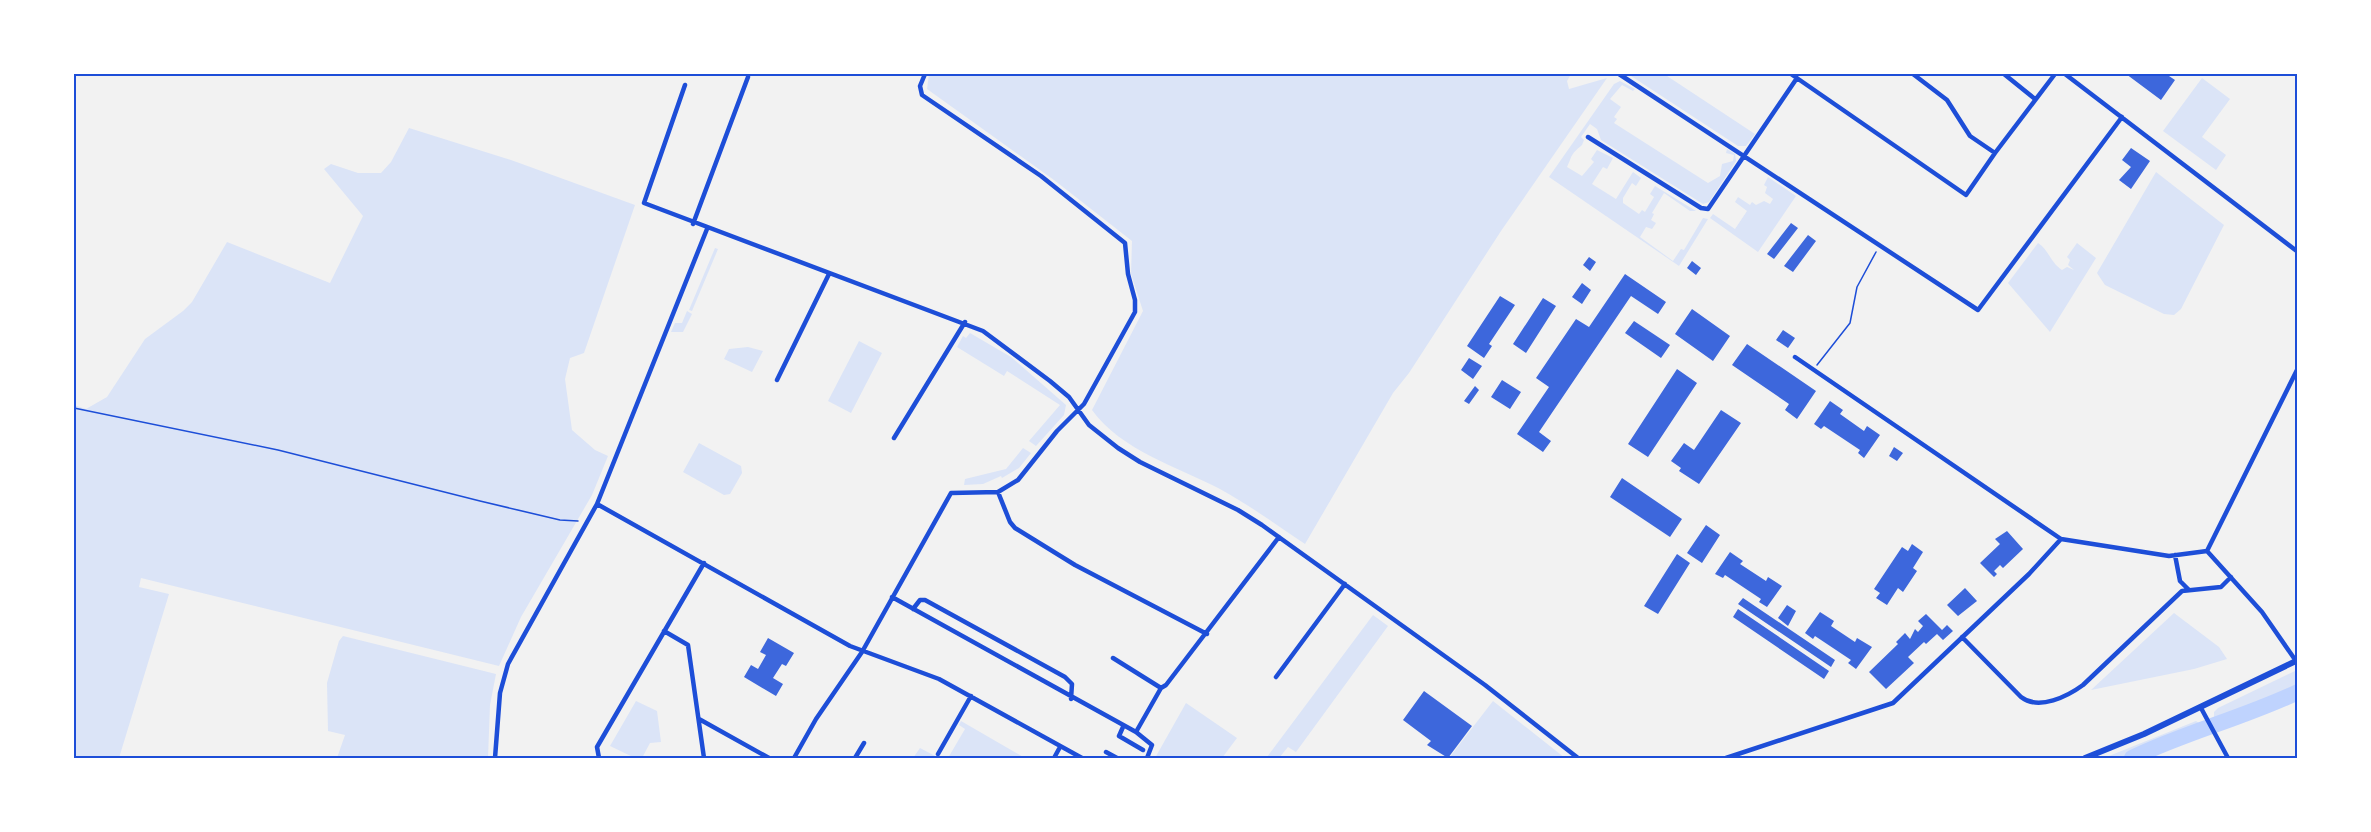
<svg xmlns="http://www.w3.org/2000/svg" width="2371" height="832" font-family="'Asap Condensed',sans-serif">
	<rect width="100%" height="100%" fill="#f2f2f2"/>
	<!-- green -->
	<path fill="#dbe4f7" d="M929,74H1571L1567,81L1569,89L1607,78L1501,231L1409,373L1393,393L1305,544C1277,525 1249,505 1220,489C1176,466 1122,451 1092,410L1143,311L1131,274L1132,241L1054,180L927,89Z
		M1628,74H1664L1755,134L1746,146H1738Z
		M2202,78L2230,99L2202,137L2226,155L2216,170L2163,131Z
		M1620,81L1635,89L1633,91L1622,85L1610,99L1621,107L1614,117L1617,119L1614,123L1708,183L1720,176L1722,164L1733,161L1734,155L1726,153L1727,149L1735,154L1736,161L1709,202L1703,204L1601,140L1597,129L1590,124L1581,137L1584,140L1582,145C1569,156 1573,155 1567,167L1582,176L1594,162L1591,159L1597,150L1613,158L1607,169L1603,167L1592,184L1616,199L1633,172L1641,178L1636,186L1632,183L1623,198V203L1639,214L1642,210L1645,212L1654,197L1650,194L1655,186L1696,211H1690L1664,193L1652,213L1654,214L1651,220L1656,223L1652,229L1646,227L1640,237L1673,261L1681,249L1684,250L1703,218L1708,219L1679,266L1549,177L1614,84Z
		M409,128L511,160L635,205L584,353L570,358L565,379L572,430L595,450L608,456L592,495L521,617L499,666L141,578L139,587L169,594L119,758H74V405L86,409L107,397L145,339L183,311L192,302L227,242L330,283L363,216L324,169L331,164L358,173H381L391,162Z
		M2156,172L2224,225L2181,309L2174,315L2164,314L2105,285L2097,273Z
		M1768,177L1796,196L1758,252L1710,218L1713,214L1735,229L1747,211L1735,202L1738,197L1750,205L1752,202L1756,205L1764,201L1770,204L1773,199L1765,193L1767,187L1764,185Z
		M2038,243C2049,250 2050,262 2062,270L2067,267L2074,270L2068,265L2070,260L2067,257L2077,243L2096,258L2050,332L2008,283Z
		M715,248L718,249L692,311L689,310Z
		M687,311L692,314L683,332H671L675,323H682Z
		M970,333L1011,357L1066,405L1064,415L1036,446L1029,441L1060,405L1007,371L1004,376L957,347L963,336L966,338Z
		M859,341L882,353L851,413L828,401Z
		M748,347L763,351L752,372L724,359L729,349Z
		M699,443L741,466L742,473L730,494L724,495L683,472Z
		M1023,448L1031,453L1019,468L1002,478L1001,476L983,484L964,485L965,479L1006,469Z
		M2174,613L2219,647L2227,659L2194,669L2091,690Z
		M1373,615L1388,626L1296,752L1288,747L1279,758L1267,757Z
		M343,636L496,674L490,705L488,758H337L345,735L328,731L327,683L339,641Z
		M2297,670V685L2214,720V712L2218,708Z
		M636,701L657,711L661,742L650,743L642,758H635L610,746Z
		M1493,701L1565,758H1449Z
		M1186,703L1237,738L1222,758H1155Z
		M961,721L1025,758H948L965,729L959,725Z
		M2196,721L2202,725L2126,758H2104Z
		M920,748L939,758H913Z"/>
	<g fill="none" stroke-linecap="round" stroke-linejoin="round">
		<!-- river -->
		<path stroke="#bfd3fe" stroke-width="16" d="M2132,758C2186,732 2243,718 2298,692"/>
	</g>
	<!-- building -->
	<path fill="#3d67dc" d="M2126,74H2166L2175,80L2161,100Z
		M2131,148L2150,161L2131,189L2119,180L2131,167L2122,160Z
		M1791,223L1798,228L1774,259L1767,254Z
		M1808,235L1816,241L1793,272L1784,266Z
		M1589,257L1596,262L1590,271L1583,265Z
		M1692,261L1701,268L1696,275L1687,268Z
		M1625,274L1666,302L1658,314L1631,296L1539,432L1551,441L1543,452L1517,434L1549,387L1536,378L1576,319L1589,327Z
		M1582,283L1591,290L1582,304L1572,297Z
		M1500,296L1515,305L1489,344L1492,346L1484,358L1467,346Z
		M1543,298L1556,306L1526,353L1513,344Z
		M1692,309L1730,336L1713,361L1675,334Z
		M1634,321L1670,345L1661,358L1625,333Z
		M1783,330L1795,338L1788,348L1776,340Z
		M1747,344L1816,391L1797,419L1785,410L1789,404L1732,365Z
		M1469,358L1482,366L1473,379L1461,370Z
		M1677,369L1697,383L1648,457L1628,444Z
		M1502,380L1521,392L1510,409L1491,397Z
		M1475,386L1479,390L1469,404L1464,401Z
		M1830,401L1843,410L1840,414L1864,431L1867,426L1880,435L1864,458L1858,453L1860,450L1824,426L1821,429L1814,424Z
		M1721,410L1741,423L1699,484L1679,471L1681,468L1671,461L1684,443L1694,450Z
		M1894,447L1903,453L1897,461L1889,456Z
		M1622,478L1682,519L1670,537L1610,497Z
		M1706,525L1720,535L1702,563L1687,553Z
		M2007,531L2023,549L2003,568L2000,565L1994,571L1997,574L1994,577L1980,563L2000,544L1995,539Z
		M1912,544L1923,552L1913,568L1917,571L1903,592L1898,588L1887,605L1876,598L1880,593L1874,589L1902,547L1908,551Z
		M1730,552L1743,561L1740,564L1766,581L1768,577L1782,586L1767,607L1759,602L1761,599L1725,575L1723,578L1715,574Z
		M1677,554L1690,563L1658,614L1644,606Z
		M1965,588L1977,601L1958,616L1947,605Z
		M1743,598L1835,660L1831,667L1738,604Z
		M1787,605L1796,611L1788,626L1778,618Z
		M1738,609L1829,671L1824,679L1733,617Z
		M1820,612L1834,621L1831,626L1855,642L1857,638L1872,647L1856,669L1848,663L1851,660L1815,636L1813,639L1805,633Z
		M1926,614L1942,630L1947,625L1953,631L1943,640L1937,634L1926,644L1924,642L1908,657L1914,663L1886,689L1869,672L1898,644L1896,642L1905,633L1910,639L1915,629L1918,632L1923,626L1918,621Z
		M768,638L794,653L786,666L782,664L773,678L783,684L776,696L744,677L751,665L758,669L766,655L760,652Z
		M1424,691L1472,726L1448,758L1427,745L1431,741L1403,720Z"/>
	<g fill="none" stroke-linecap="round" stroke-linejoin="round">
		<!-- path -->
		<path stroke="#1d4ed8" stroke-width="1.5" d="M1817,365L1850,323L1857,287L1876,252
			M74,408L278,450L480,501L560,520L578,521"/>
		<!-- minor -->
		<path stroke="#1d4ed8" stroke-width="4.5" d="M1619,74L1978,310L2122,117
			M1791,74L1966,195L1995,153
			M1913,74L1947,100L1970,136L1995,153L2055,74
			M2004,74L2035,99
			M2065,74L2298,252
			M685,85L644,203L983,331L1050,381L1069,397L1089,425L1118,448L1140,462L1238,510L1262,525L1485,685L1578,758
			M1588,137L1701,208L1708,209L1797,78
			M693,224L748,77
			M1795,357L2061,539L2169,556L2207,551
			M777,380L829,274
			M894,438L965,322
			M998,492L1010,522L1015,528L1075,565L1207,634
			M597,504L850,646L939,679L1082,758
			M2207,551L2298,368
			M2207,551L2262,612L2296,661
			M2175,555L2180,581L2189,590
			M892,597L1136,732L1161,688L1113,658
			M913,609L920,600H925L1065,677L1072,684L1071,699
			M664,631L688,645L704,758
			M1962,637L2021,697C2039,711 2068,696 2083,685L2182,591L2221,587L2231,577
			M1276,677L1345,584
			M1161,688L1166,685L1279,537
			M2201,708L2228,758
			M699,719L769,758
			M1123,727L1119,736L1143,750
			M1136,732L1152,745L1147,758
			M1106,752L1117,758
			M938,754L971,696
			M495,758L500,693L508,664L597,504L707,229
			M599,758L597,747L704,563
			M794,758L816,719L862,652L951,493L998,492L1018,480L1057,431L1084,404L1135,312V300L1128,274L1125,243L1041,176L922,95L920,86L925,74
			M855,758L864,743
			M1054,758L1060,747
			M1726,758L1893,703L2029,574L2061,539"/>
		<!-- tertiary -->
		<path stroke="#1d4ed8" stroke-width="6" d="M2085,758L2144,734L2298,660"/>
	</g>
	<!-- border -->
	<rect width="2371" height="832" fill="none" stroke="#ffffff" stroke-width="150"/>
	<rect x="75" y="75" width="2221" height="682" fill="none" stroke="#1d4ed8" stroke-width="2"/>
</svg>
